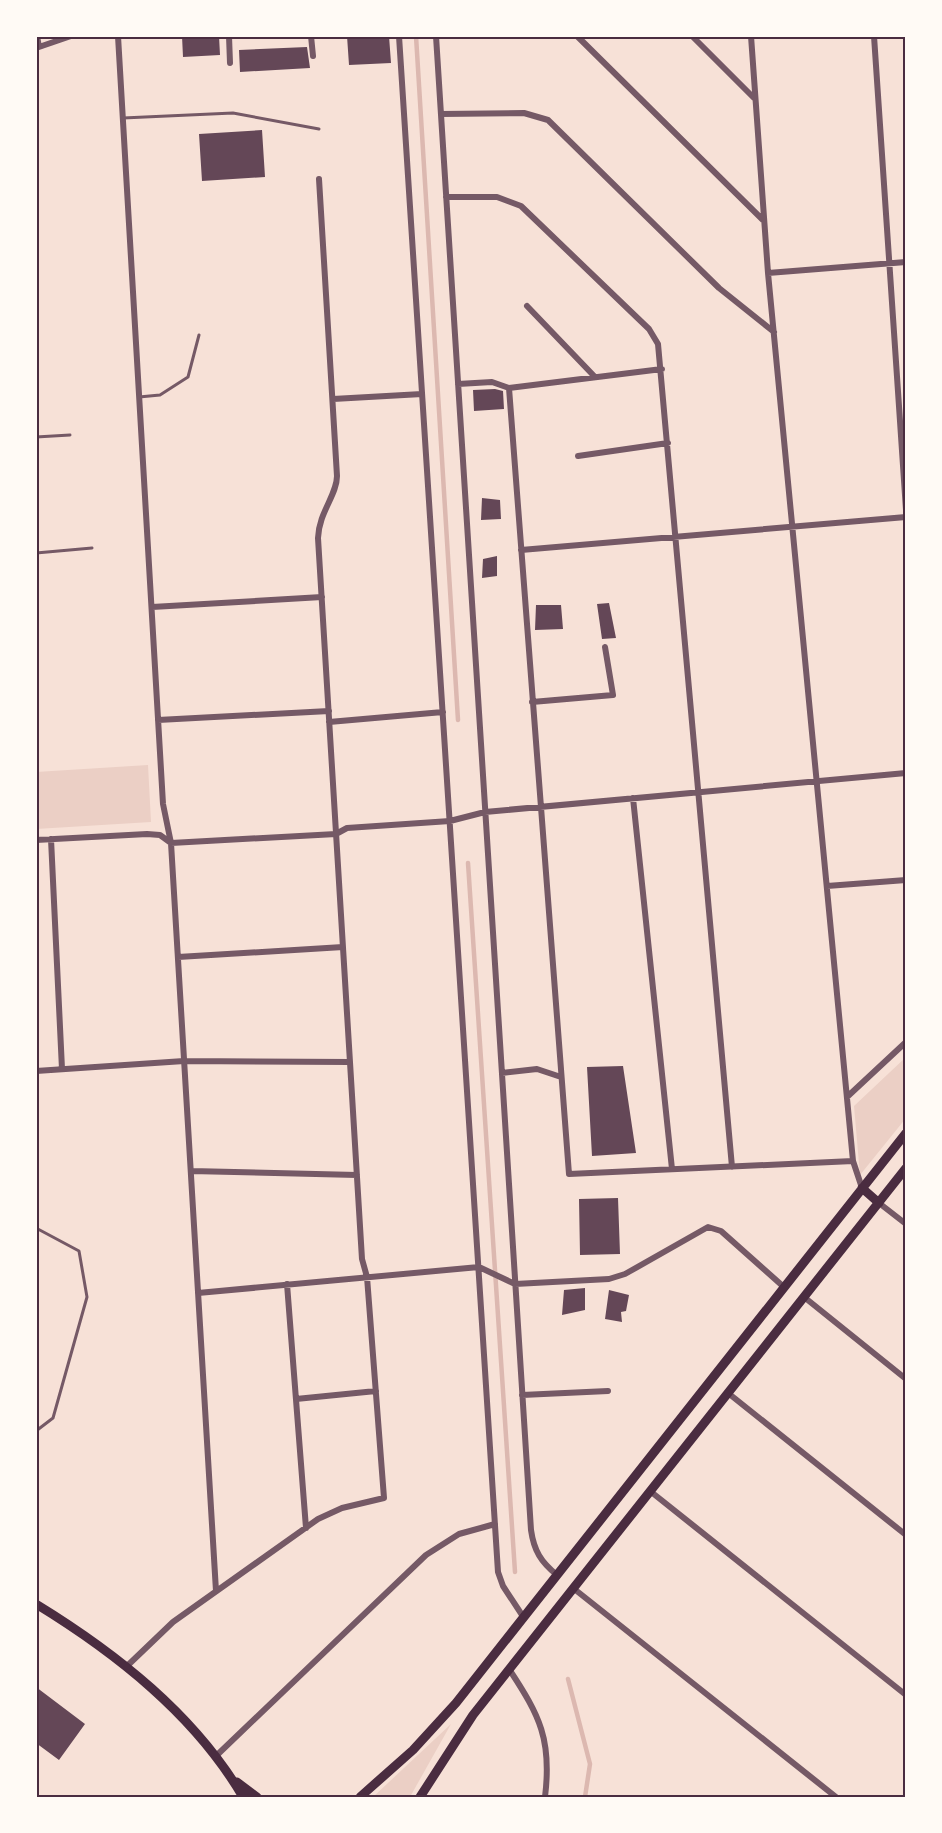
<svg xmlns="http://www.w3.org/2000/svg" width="942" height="1833" font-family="'Titillium Web',sans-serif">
	<rect width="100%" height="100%" fill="#f7e1d7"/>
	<!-- green -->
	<path fill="#ebcfc5" d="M148,765L151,822L36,829V772Z
		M906,1057V1118L860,1175L854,1106Z
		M451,1724L410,1797H373Z"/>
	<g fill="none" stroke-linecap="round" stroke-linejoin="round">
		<!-- stream -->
		<path stroke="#dcb8b0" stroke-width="4.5" d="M416,36L458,720
			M468,863L515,1572
			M568,1679L590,1764L585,1797"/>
	</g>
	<!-- building -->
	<path fill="#644757" d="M182,36H219L220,55L183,57Z
		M347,36H389L391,63L349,65Z
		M307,47L310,68L240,72L239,50Z
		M262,130L265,177L202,181L199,134Z
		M495,389L503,391L504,409L474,411L473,390Z
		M482,498L500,500L501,519L481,520Z
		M497,556V576L482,578L483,559Z
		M609,603L616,638L602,639L597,604Z
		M536,605H561L563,629L535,630Z
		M623,1066L636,1153L592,1156L587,1067Z
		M618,1198L620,1254L580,1255L579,1199Z
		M585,1288V1310L562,1315L564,1290Z
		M609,1290L629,1295L626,1311L621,1312L622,1322L605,1319Z
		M36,1687L85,1724L59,1760L36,1743Z"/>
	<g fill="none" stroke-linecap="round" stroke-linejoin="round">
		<!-- service -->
		<path stroke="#755966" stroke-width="3" d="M123,118L233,113L319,129
			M139,397L160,395L188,377L199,335
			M36,437L70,435
			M36,553L92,548
			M36,1228L79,1251L87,1297L53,1418L36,1431"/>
		<!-- minor -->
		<path stroke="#755966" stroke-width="6" d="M37,36L39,47
			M118,36L163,804L171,843L216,1591
			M229,36L230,63
			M311,36L313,56
			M399,36L498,1572L503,1586L524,1618
			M436,36L531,1530C534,1551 541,1562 557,1575
			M577,36L763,220
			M692,36L754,98
			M751,36L768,273L853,1161L862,1188
			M874,36L906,510
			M36,48L71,36
			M441,114L524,113L548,120L719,288L774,332
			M446,197H497L521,206L649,329L658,344L732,1167
			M768,273L906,262
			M527,306L595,377
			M458,384L492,382L509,388L662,369
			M509,388L569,1174L853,1161
			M333,399L422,394
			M578,456L668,443
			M521,550L906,517
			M152,607L322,597
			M532,702L613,695L605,647
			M158,720L329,711
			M329,722L443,712
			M633,798L672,1169
			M51,839L62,1069
			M36,840L147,834L160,835L171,843L336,834L347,828L450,821L485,812L906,773
			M827,886L906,880
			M178,957L343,947
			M36,1071L184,1061L350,1062
			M502,1073L537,1069L561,1077
			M847,1097L906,1042
			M191,1171L357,1175
			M879,1203L906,1224
			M287,1284L306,1528
			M198,1293L479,1267L515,1284L609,1279L625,1274L708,1227L721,1231L785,1288
			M804,1297L906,1379
			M728,1393L906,1535
			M522,1395L608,1391
			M296,1399L376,1391
			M650,1491L906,1695
			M573,1588L836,1797
			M126,1667L173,1622L318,1519L342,1508L384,1498L367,1277L362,1259L318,538C319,512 337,495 337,476L319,179
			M509,1669C540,1716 552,1740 545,1797
			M216,1756L426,1555L459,1534L495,1524"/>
		<!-- secondary -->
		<path stroke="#4a2c40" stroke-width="9" d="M862,1188L879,1203
			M36,1604C116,1653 195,1715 243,1797
			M237,1782L257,1797
			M360,1797L413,1750L456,1703L906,1133
			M420,1797L473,1715L906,1168"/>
	</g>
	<!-- border -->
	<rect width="942" height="1833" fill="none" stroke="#fffaf5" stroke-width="75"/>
	<rect x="38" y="38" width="866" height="1758" fill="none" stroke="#4a2c40" stroke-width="2"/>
</svg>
